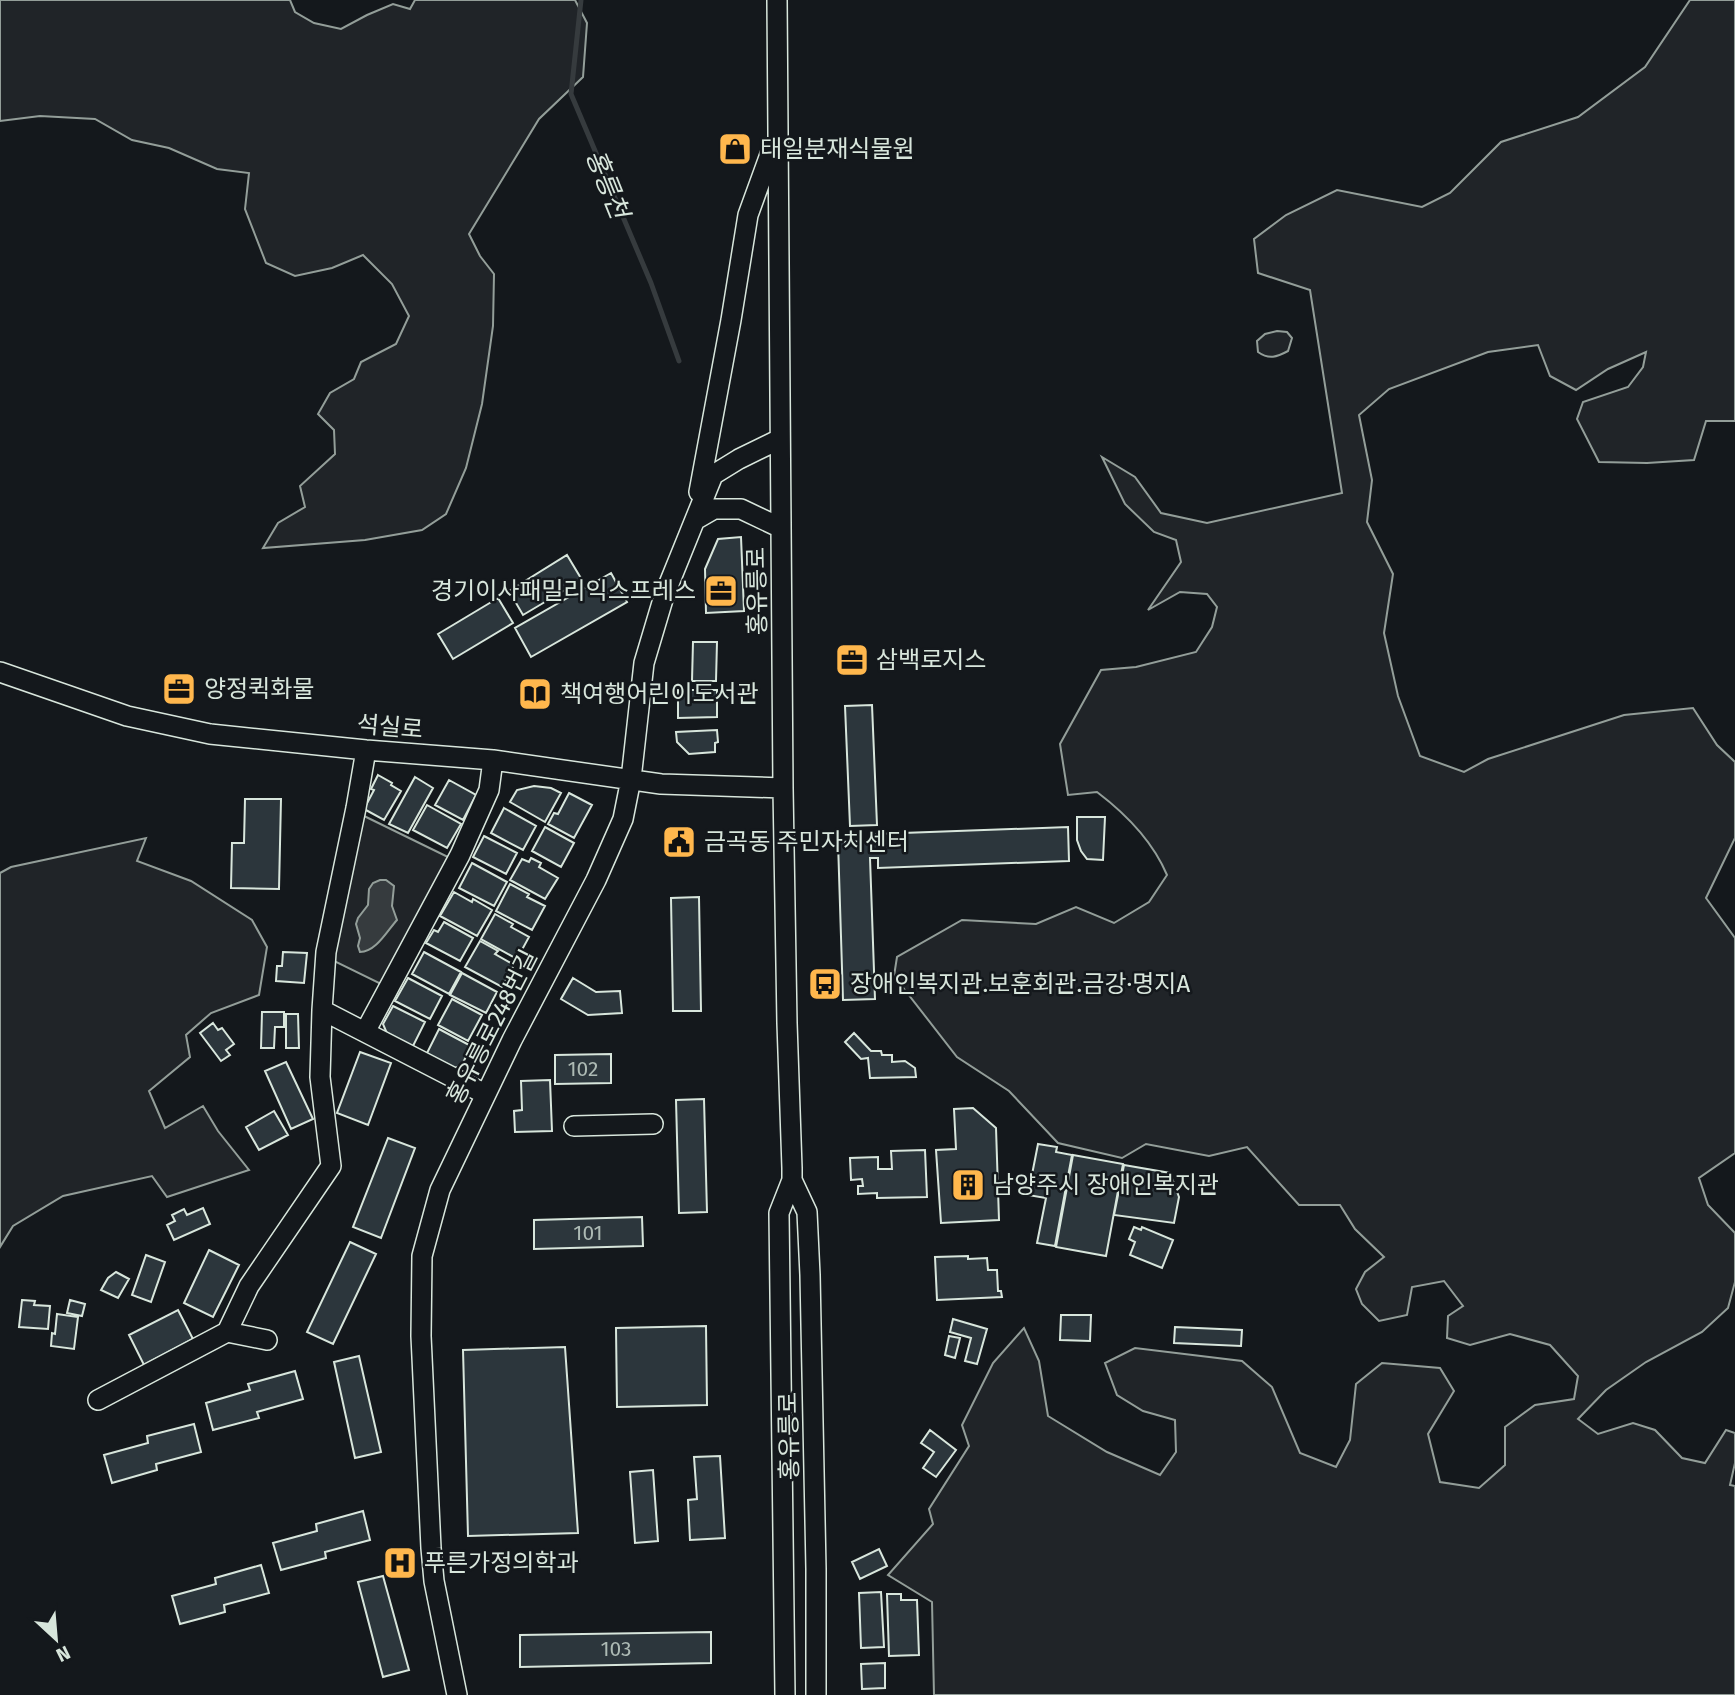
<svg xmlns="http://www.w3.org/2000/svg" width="1735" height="1695" font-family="'Fira Sans','Noto Sans KR',sans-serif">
	<rect width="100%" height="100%" fill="#14181c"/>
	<!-- green -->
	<path fill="#202428" stroke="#939e99" stroke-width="2" d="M0,0H290L295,12L314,23L341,29L367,15L393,4L410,9L415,0H575L587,23L583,77L539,119L469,234L480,256L494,274L493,326L482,404L466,468L446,514L422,530L365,540L263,548L278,523L305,507L300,486L335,454L334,430L318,414L330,393L354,379L361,362L396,344L409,316L392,284L363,255L332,268L295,276L266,263L245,209L249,173L217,169L169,148L132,140L95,119L40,116L0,121Z
		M1690,0H1735V421H1706L1694,460L1647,463L1599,462L1577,419L1583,402L1628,387L1643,367L1646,352L1608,369L1576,390L1550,376L1538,345L1488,352L1389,389L1359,415L1372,480L1367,522L1393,574L1384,633L1398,696L1420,756L1464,772L1488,759L1624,715L1693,708L1717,745L1735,762V838L1706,898L1735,938V1153L1699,1178L1708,1205L1735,1233V1282L1728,1308L1702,1332L1646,1362L1606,1390L1578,1419L1598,1434L1633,1423L1655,1430L1682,1458L1705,1463L1726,1430L1735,1433V1463L1730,1485L1735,1486V1695H934L932,1602L888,1575L933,1524L929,1509L969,1446L962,1425L993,1363L1024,1328L1039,1361L1048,1416L1107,1452L1160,1475L1176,1452L1175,1420L1143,1411L1117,1395L1105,1363L1135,1348L1242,1361L1272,1387L1300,1453L1336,1467L1350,1440L1356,1384L1382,1363L1440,1368L1454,1391L1428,1434L1440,1482L1479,1488L1505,1465V1427L1535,1405L1574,1399L1578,1376L1550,1345L1510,1334L1470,1345L1447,1338L1448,1316L1463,1306L1444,1281L1412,1287L1407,1315L1379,1321L1362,1304L1356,1289L1365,1272L1384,1257L1355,1229L1340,1205H1299L1247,1147L1209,1156L1146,1144L1122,1158L1058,1143L1009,1091L957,1057L894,976L897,957L962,920L1036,924L1076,907L1114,923L1149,902L1167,875C1153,842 1126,814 1097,792L1068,795L1060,744L1101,670L1136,667L1196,652L1212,627L1217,607L1207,594L1180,592L1148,610L1181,562L1176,540L1154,532L1125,504L1102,457L1135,477L1161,513L1207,523L1342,493L1310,290L1258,273L1254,239L1286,215L1337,190L1422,207L1450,193L1501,142L1578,117L1645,67Z
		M1277,331L1287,332L1292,338L1288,351C1277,357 1269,360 1258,352L1257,341L1265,334Z
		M360,814L450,858L383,985L334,961Z
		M146,838L137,861L191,881L252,920L267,947L259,995L211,1013L186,1035L190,1057L149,1091L165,1128L203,1106L218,1131L249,1170L167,1197L152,1176L63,1196L13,1226L0,1247V873L11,867Z"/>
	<!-- water -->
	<path fill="#363b3e" stroke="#939e99" stroke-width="2" d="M380,880H386L394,886L392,906L397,920C387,931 376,952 360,952L358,946L360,938L356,924L358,918L368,905L369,889L373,883Z"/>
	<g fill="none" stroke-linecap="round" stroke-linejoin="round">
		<!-- stream -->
		<path stroke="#363b3e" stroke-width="5" d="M581,0L571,94L651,283L679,361"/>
	</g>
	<!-- building -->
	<path fill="#2c363c" stroke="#d8e6dc" stroke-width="2" d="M741,537L744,611L706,613L705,569L718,539Z
		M567,555L582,580L523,615L509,591Z
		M611,573L627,602L531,657L515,628Z
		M498,598L513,623L453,659L438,634Z
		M693,642H717L716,681H692Z
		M678,690H717V717L678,718Z
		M872,705L877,825L850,826L845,706Z
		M717,730L718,742L715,743V752L689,754L677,742L676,732Z
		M378,775L392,783L391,785L401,791L384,820L364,809L374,790L371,789Z
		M415,777L433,788L408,833L389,824Z
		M449,780L476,795L463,820L435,805Z
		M534,786L551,788L561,793L545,822L510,802L517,790Z
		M569,793L592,805L574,838L548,824L554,813L558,814Z
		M245,799H281L279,889L231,888L232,843H244Z
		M427,805L461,824L447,848L413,830Z
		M504,808L536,826L523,850L491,833Z
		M1077,817H1105L1103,860L1087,859L1081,851L1077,840Z
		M545,827L574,843L561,867L532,851Z
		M1068,827L1069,861L878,868V858H870L875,999L843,1000L838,842L876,841V834Z
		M484,836L517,853L506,874L473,857Z
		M531,858L541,863L539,867L558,878L545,899L510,880L522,859L529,862Z
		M472,863L507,882L494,906L459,888Z
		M510,884L529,894L527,897L545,906L532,930L496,911Z
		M454,892L472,902L473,899L492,910L477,936L440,916Z
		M699,897L701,1011H673L671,898Z
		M495,914L513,924L511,927L529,937L517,959L481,939Z
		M444,922L473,938L460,961L426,943L434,930L438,932Z
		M480,941L498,951L495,954L514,965L502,987L465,967Z
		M283,952L307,953L304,983L276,981L277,966H282Z
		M424,952L461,972L449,994L412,974Z
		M462,973L497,992L486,1013L450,995Z
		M408,978L442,996L430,1019L395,1001Z
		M573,978L596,992L620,991L622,1013L588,1015L561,999Z
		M452,999L482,1015L468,1041L438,1025Z
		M393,1006L425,1022L412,1048L388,1036L383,1024Z
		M262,1012H284V1027H275L274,1048H261Z
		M286,1014H298L299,1048H286Z
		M213,1023L218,1030L222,1028L234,1044L226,1050L230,1055L221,1061L200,1033Z
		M439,1029L471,1046L462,1065L453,1069L426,1055Z
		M854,1033L871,1051H881L882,1055H892V1062L905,1061L915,1068L916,1077L870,1078L868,1058L861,1059L845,1042Z
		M360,1052L391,1063L368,1125L337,1113Z
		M611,1054V1083L555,1084V1055Z
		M286,1062L313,1119L291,1129L265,1071Z
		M550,1080L552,1131L515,1132L514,1111L522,1110L521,1081Z
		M704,1099L707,1212L679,1213L676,1100Z
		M973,1108L996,1128L999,1220L941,1223L936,1150L956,1149L954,1109Z
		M274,1111L288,1135L259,1150L246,1127Z
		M388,1138L415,1148L381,1238L353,1227Z
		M1038,1144L1057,1147L1056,1152L1072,1155L1055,1246L1037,1243L1046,1198L1028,1195Z
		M925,1150L927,1197L877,1198V1193L858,1194V1186H863L862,1179L851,1180L850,1158L878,1157V1169H892L891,1151Z
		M1073,1155L1123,1164L1106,1256L1056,1247Z
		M1124,1165L1170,1173L1179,1197L1174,1223L1114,1215Z
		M203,1208L210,1224L174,1240L167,1225L175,1221L172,1215L184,1209L187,1215Z
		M642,1217L643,1246L534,1249V1220Z
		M1134,1227L1141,1230L1142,1227L1173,1240L1162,1268L1130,1255L1135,1242L1129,1239Z
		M350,1242L376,1254L333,1344L307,1332Z
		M209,1250L239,1265L213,1317L184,1303Z
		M146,1255L165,1262L151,1302L132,1295Z
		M968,1256V1259L987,1258L988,1270H997L998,1291H1001L1002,1297L937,1300L935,1257Z
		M116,1272L129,1279L118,1298L101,1290L108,1278Z
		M22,1300L35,1301L34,1305L50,1306L48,1329L19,1327Z
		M70,1300L85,1304L82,1316L67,1313Z
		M178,1310L193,1339L144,1365L129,1335Z
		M57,1314L78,1317L74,1349L51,1346L52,1333L55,1334Z
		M1061,1315H1091L1090,1341L1060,1340Z
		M953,1319L987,1329L977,1364L965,1361L971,1338L950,1332Z
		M706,1326L707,1405L617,1407L616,1328Z
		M1175,1327L1242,1330L1241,1346L1174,1343Z
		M949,1336L960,1338L955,1358L945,1355Z
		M565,1347L578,1533L468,1536L463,1350Z
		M359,1356L381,1452L355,1458L334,1362Z
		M295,1371L303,1399L257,1412L259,1418L213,1430L206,1403L250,1390L248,1384Z
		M194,1424L201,1452L156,1464L157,1470L112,1483L104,1455L148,1443L147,1436Z
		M930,1430L956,1450L936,1477L923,1468L934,1452L921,1443Z
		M720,1456L725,1538L690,1540L688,1500L697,1499L694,1457Z
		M653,1470L658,1541L635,1543L630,1472Z
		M363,1511L370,1540L325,1552L326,1558L281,1570L273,1543L317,1531L316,1524Z
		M879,1549L887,1566L860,1579L852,1562Z
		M261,1565L269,1593L224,1605L225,1612L180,1624L172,1596L216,1584L215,1578Z
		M383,1576L409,1670L383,1677L358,1582Z
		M881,1592L884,1647L861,1648L859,1593Z
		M887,1594H901V1600H917L919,1655L889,1656Z
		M711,1632V1663L520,1667V1635Z
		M885,1663V1688L862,1689L861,1664Z"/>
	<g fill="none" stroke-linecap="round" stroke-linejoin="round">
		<defs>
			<path id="minor" d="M777,0L783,788L787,1023L792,1168V1180L779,1213L785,1695
				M699,492L731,320L748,215L772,149
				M695,520L714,509H741L781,528
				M0,672L127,716L210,734L366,750L493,760L661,784L783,788
				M322,1010L326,952L356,808L366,750
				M365,1032L460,855L489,790L493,760
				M574,1126L653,1124
				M792,1180L807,1212L810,1275L816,1569V1695
				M227,1332L249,1286L331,1166L320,1077L322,1010L485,1094
				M98,1400L227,1332L267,1340
				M457,1695L434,1581L431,1548L421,1336L422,1256L440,1190L512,1040L596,880L623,819L631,779L644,663L664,596L713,475L739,459L780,439"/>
		</defs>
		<!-- minor casing -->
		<use href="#minor" stroke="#d8e6dc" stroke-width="22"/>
		<!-- minor -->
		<use href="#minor" stroke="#14181c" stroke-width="19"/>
	</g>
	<!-- icons -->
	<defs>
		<symbol id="shop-square" viewBox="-11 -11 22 22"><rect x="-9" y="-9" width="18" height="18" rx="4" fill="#ffb74d" stroke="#14181c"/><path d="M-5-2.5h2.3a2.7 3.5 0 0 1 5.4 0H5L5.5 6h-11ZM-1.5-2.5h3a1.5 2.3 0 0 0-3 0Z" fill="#111"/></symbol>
		<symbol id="office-square" viewBox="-11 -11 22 22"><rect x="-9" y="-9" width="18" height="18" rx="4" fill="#ffb74d" stroke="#14181c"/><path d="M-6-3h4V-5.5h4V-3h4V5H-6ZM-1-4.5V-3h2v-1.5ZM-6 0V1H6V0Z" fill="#111"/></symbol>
		<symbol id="library-square" viewBox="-11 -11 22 22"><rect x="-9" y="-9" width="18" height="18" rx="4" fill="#ffb74d" stroke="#14181c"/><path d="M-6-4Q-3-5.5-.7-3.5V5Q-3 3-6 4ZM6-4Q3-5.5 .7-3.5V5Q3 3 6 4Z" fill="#111"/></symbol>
		<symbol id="civic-square" viewBox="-11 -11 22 22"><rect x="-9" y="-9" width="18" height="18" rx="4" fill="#ffb74d" stroke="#14181c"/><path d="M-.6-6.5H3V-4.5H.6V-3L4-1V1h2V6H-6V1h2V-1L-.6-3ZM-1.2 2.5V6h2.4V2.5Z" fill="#111"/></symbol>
		<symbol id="bus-square" viewBox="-11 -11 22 22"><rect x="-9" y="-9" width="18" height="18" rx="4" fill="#ffb74d" stroke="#14181c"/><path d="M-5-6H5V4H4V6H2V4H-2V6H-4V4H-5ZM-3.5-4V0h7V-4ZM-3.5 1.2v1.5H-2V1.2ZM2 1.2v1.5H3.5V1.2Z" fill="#111"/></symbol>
		<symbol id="building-square" viewBox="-11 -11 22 22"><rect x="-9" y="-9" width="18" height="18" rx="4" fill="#ffb74d" stroke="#14181c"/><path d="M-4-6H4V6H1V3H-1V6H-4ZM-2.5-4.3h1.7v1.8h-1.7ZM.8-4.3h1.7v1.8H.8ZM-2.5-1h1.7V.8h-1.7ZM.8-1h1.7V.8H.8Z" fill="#111"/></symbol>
		<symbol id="hospital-square" viewBox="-11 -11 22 22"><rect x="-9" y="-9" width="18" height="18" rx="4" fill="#ffb74d" stroke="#14181c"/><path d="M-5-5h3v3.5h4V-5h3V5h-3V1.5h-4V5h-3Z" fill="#111"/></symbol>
	</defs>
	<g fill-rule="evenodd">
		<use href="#shop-square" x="716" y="130" width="38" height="38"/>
		<use href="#office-square" x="702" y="572" width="38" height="38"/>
		<use href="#office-square" x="833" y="641" width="38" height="38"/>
		<use href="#office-square" x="160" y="670" width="38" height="38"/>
		<use href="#library-square" x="516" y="675" width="38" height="38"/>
		<use href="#civic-square" x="660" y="823" width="38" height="38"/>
		<use href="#bus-square" x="806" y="965" width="38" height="38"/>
		<use href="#building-square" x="949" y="1166" width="38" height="38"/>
		<use href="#hospital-square" x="381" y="1544" width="38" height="38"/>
	</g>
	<g text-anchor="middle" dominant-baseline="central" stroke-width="5" stroke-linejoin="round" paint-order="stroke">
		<!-- number labels -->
		<g font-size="21" fill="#adbab4">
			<text x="583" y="1069">102</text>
			<text x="588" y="1233">101</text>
			<text x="616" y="1649">103</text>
		</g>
		<!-- poi labels -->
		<g font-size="24" fill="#d8e6dc" stroke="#14181c" text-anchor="start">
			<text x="760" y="149">태일분재식물원</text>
			<text x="696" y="591" text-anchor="end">경기이사패밀리익스프레스</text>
			<text x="876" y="660">삼백로지스</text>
			<text x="204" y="689">양정퀵화물</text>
			<text x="560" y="694">책여행어린이도서관</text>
			<text x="704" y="842">금곡동 주민자치센터</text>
			<text x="850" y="984">장애인복지관.보훈회관.금강·명지A</text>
			<text x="992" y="1185">남양주시 장애인복지관</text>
			<text x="424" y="1563">푸른가정의학과</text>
		</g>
		<!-- street labels -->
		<g font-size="24" fill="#d8e6dc" stroke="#14181c">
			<text transform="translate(757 591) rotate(-91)">홍유릉로</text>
			<text transform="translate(390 727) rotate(5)">석실로</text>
			<text transform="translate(492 1027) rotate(-63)">홍유릉로248번길</text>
			<text transform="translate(789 1436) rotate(-91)">홍유릉로</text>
		</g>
		<!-- water labels -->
		<g font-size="26" font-style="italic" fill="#d8e6dc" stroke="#14181c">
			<text transform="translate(607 184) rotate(68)">홍릉천</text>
		</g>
	</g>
	<!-- north arrow -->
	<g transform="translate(56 1639) rotate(154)" stroke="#14181c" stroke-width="5" paint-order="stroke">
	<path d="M0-5L12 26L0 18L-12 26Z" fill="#d8e6dc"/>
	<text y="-10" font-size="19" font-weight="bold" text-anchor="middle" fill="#d8e6dc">N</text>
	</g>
</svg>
